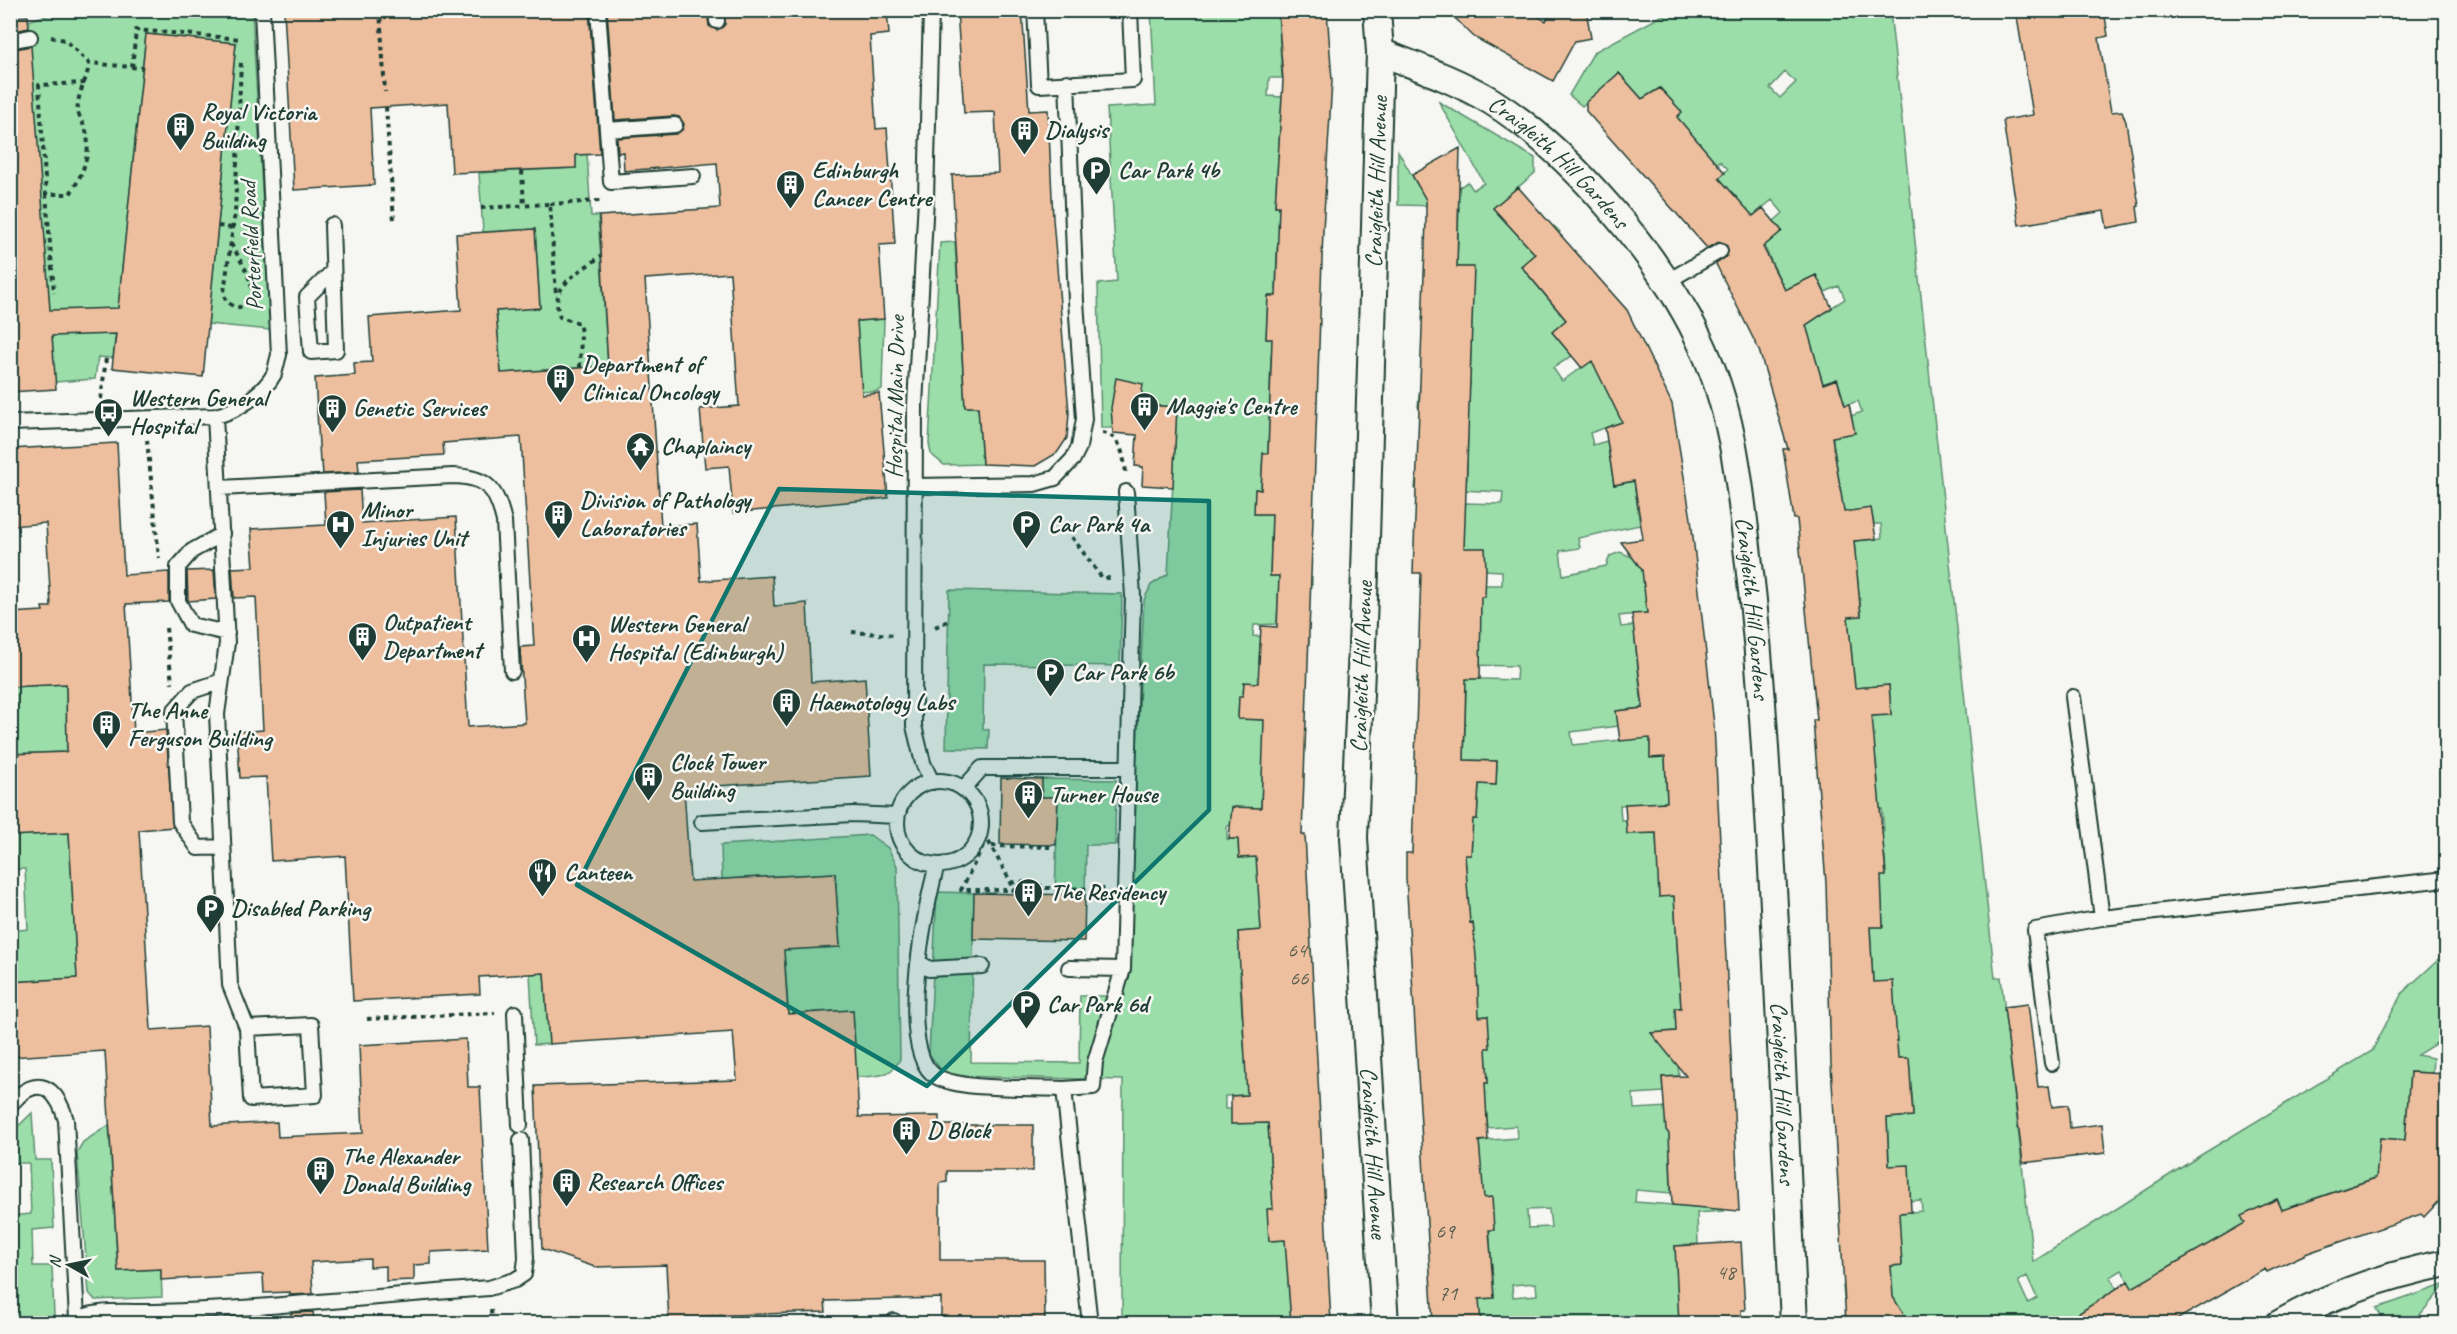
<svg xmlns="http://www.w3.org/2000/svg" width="2457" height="1334" font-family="Caveat,sans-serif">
	<rect width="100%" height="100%" fill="#f6f6f2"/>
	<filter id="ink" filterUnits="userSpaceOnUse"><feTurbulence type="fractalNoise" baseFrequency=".0167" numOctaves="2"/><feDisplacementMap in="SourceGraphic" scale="12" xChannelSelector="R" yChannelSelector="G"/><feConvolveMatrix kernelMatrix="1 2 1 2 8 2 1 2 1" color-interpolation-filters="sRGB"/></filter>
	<g filter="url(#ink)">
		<!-- green -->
		<path fill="#9bdeaa" stroke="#5d8e6f" stroke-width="1.5" fill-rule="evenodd" d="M63,10L252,11L270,330L208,324L236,44L146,34L113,358L98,357L95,379L55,382L28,21Z
			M1151,11H1278L1282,78H1269L1268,96L1282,97L1275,206L1293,207L1277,249L1276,289L1290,297L1268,296L1266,339L1288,340L1271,355L1268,453L1263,454L1261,490L1256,489L1255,514H1272L1270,576L1312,577V585L1279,584L1277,624L1254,625L1253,636L1309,638V645L1260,643L1259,663L1266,683H1244L1243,696L1239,697L1238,718L1265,720L1261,808L1232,807V825L1227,826V839H1238L1239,858L1256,857L1309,904V928L1238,932L1240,964L1259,977L1240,979L1242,1016L1258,1015L1259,1028L1243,1029L1245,1056L1269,1094L1225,1096V1109H1231L1232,1124L1268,1122L1272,1193L1324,1191L1283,1208L1268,1209L1269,1241L1286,1240L1291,1323H1122L1123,1080L951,1076L942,1071L929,1054L937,892L974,893L971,1062L1079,1063L1080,996H1125L1144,600L1151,585L1168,574L1177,407L1145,405V399L1141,398L1113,428H1101L1098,284L1117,282L1107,108L1156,105Z
			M1671,11H1890L1995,978L2001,977L2033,1262L2201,1155L2372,1051L2402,993L2446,953V1037L2417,1055L2433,1058L2432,1073L2410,1072L2405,1140L2380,1138L2379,1152L2386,1174L2307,1201L2290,1226L2277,1199L2242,1216L2253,1243L2233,1270L2216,1240L2154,1275L2179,1318L2170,1323H2151L2122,1270L2110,1277L2122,1298L2089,1307L2064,1323H1893L1904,1316L1896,1303L1863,1323H1845V1315L1869,1314L1868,1297L1844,1298L1843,1286L1892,1284L1891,1266L1902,1265L1901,1251L1888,1214L1922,1211L1921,1200L1891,1202L1887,1118L1913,1116L1912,1093L1888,1094L1873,982L1870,927L1883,926L1881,890L1872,877L1886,875L1885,857L1871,858L1869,832L1884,831L1882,809H1867L1878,781L1876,759H1865L1862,717L1891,714L1889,685L1855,688L1848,617L1861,615L1854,541L1882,538L1881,524H1874L1871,508L1844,512L1833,442V437L1854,433L1831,423L1862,412L1858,401L1831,410L1842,397L1838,380L1823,384L1810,341L1761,356L1758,345L1803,326L1845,299L1839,286L1825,292L1816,275L1785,290L1764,246L1782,231L1774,221L1783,213L1772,200L1748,220L1723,193L1728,188L1719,178L1728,169L1720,161L1712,168L1672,121L1681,112L1660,88L1642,99L1619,73L1582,106L1569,95L1594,52ZM1785,72L1796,82L1780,98L1770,88ZM1892,1058H1909L1910,1071H1892ZM2027,1276L2037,1298L2028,1303L2018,1281Z
			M1439,102L1535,158V173L1493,208L1530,248L1554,226L1560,232L1521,266L1566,320L1552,332L1567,350L1589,345L1553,368L1562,381L1592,360L1622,422L1590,433L1593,445L1607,441L1614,485L1634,481L1640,525L1578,538L1580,548L1560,551L1563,575L1606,566L1610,556L1620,552L1634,558L1641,557L1647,613L1619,616L1621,627L1679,621L1635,640L1641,698L1649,707L1617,711L1618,726L1571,732L1573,745L1650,737V757H1665L1667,802L1620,805L1621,820H1626L1628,834L1656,833L1657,854L1674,896L1681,1008H1675L1676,1031L1665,1032L1661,1039L1677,1051L1679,1076L1662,1077L1663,1092L1633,1094L1634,1109L1724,1104L1668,1120L1665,1124L1669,1135L1682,1134L1683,1155L1670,1156L1671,1193L1636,1190L1635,1202L1674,1205L1722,1203L1723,1211L1697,1213L1698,1244L1675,1246L1680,1314L1675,1323H1481L1479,1310L1458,1300L1494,1297L1489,1226L1491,1197L1468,1199L1466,1158L1480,1157L1479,1141L1517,1138L1516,1126L1488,1128L1486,1109L1469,1084L1488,1083L1487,1064L1467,1065L1488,1016L1464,1017L1463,991L1478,990L1473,923H1459L1466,865H1456L1457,855H1471L1472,835L1462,819H1477L1479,784L1496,785L1497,761L1464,760L1466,690L1417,688V677L1516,680L1517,666L1467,665L1469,597H1485V585H1502V571L1464,569V503L1502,504L1503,492L1415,488L1416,478L1467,479L1468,409L1418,407L1420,385L1470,386L1473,267H1457L1459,207H1457L1456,189L1468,182L1473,190L1484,183ZM1549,1209L1551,1227L1528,1228L1527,1210ZM1536,1283L1537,1295L1513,1297L1512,1285Z
			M1398,151L1418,186L1441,206L1398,205Z
			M587,154L591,216H598L608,366L501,373L496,311L540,307L535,229L483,232L479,173L576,168V155Z
			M955,242L965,407H978L982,464L944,465L931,454L929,443L940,243Z
			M884,319L882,389L875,392L810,388L857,321Z
			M949,590L1122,594L1120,666L984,664L983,729L989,730L988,749L946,748Z
			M66,684L67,752L11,754V687Z
			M1042,779L1116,780L1115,845H1086L1085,895L1055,894L1058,797H1042Z
			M69,833L77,978L12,982L11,931L28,929L25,869H11V836Z
			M870,835L888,848L897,866L900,1059C891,1078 875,1076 856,1077L853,1010L813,1012L793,1078L785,963L706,968L705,954L840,946L835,873L722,879L721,845Z
			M544,973L549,1044L534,1045L530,974Z
			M32,1113L35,1160H51L54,1228L32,1230L33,1266H52L54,1315L47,1323H11V1216L31,1214L29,1163H11V1133Z
			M109,1125L118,1271L161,1269L162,1297L95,1300L89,1293L77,1152L83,1142Z
			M2446,1284L2413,1323H2384L2377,1308Z"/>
		<!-- building -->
		<path fill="#eebf9e" stroke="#1f3d34" stroke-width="1.5" d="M284,10H589L600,154L576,155V168L452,173L448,103L370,108L374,185L294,190Z
			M607,10H707L709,26L717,30L725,24V10H887L889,34L870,36L876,129L887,128L895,244L879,245L884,319L857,321L862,395L879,393L888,498L733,513L729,466L705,468L700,409L739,406L730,273L645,279L661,526L697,524L701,581L772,576L774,606L807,603L811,682L865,678L871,776L684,788L690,881L835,873L840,947L784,950L788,1014L853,1010L859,1117L939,1116V1125H1033V1171H947V1182L940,1183V1260H1044L1045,1323H941V1298L825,1301L826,1312L701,1316L702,1323H669L666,1265L595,1267L542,1249L535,1086L737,1080L733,1032L549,1044L544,973L479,977L480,994L353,1001L345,856L271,861L266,777L240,778L237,732L263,730L256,597L234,598L232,568L254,567L251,529L326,525L324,492L360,490L362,523L456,517L468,727L525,723L520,647L534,646L521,437L443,443L444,455L358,460L359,472L323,474L322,462H320L315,378L355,375L354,363L372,362L369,317L461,310L456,234L535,229L540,308L496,311L501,373L608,366L599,216L720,208L717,163L624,171L623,152L618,153L617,138L676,134L683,129L684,124L679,117L674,116L615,120Z
			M957,10H1022L1029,111L1048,110L1053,219L1069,413L1067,438L1057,453L1035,466L982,464L978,407H965L952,175L998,173L995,112L964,113Z
			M1278,10H1327L1332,81L1323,230L1302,835H1305L1331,1323H1291L1285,1240L1269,1241L1267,1209H1273L1268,1123L1231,1124V1096L1247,1095L1238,932L1261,930L1256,857L1239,858L1238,839H1229L1232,807L1261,808L1264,720L1238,719L1239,696H1243L1244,682L1258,683L1261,626L1277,627L1279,576H1270L1272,514H1254L1255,489L1261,490L1263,453H1268L1272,339H1266L1268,296H1276L1279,206H1275L1283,81Z
			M1447,10H1526L1546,21L1551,10H1586L1591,38L1575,41L1553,81L1474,37Z
			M2054,10H2104L2108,36L2099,38L2111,112L2122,111L2126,122L2139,206L2137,207L2139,222L2107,228L2104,211L2019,225L2003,120L2033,115L2017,17Z
			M28,16L29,28L10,32V17Z
			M146,34L236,43L203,377L112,368L116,334L52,336L56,389L10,392V50L31,46L50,310L118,308Z
			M1619,73L1642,99L1660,88L1682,112L1677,117L1725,173L1719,178L1753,216L1763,208L1782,231L1763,247L1785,290L1816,275L1832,308L1806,325L1823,384L1837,379L1845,405L1849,404L1855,433L1832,437L1844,512L1871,508L1876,539L1854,541L1861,616L1848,617L1855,688L1889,685L1890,698L1891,715L1872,716L1886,876H1881L1883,927H1870L1873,982L1893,981L1898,1058H1909L1913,1116L1887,1118L1889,1166L1909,1165L1911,1212L1899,1213L1902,1265L1891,1266L1893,1297L1909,1323H1846L1831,1064L1826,883L1813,720H1817L1797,519H1794L1783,449H1788L1759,350L1716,264L1727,256V246L1719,242L1707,248L1586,111V102Z
			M1460,148L1457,267H1474L1464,548H1485L1486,570L1485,597H1481L1480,679H1466L1464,760L1497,761L1496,785L1479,784L1477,819H1473L1471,855H1465L1470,923L1473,922L1477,968L1479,1017L1488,1016L1490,1048H1486L1488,1083H1485L1488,1140L1479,1141L1484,1198L1492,1197L1494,1230H1489L1494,1298L1479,1299L1481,1323H1433L1406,877V853H1412L1421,573H1413L1426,220V200L1412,175Z
			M1518,187L1627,310L1672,404L1691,519L1714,725L1739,1211L1672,1205L1669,1134L1666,1130L1662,1077L1686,1076L1651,1033L1676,1031L1675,1008H1681L1674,896L1659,897L1656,833L1627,834L1625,804L1667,802L1665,757L1650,758V738L1620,741L1616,711L1643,708L1632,614L1647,613L1642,570L1621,542L1643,539L1634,481L1614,485L1605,428L1622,422L1592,361L1582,368L1552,332L1566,320L1521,266L1535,254L1493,208Z
			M1116,378L1143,384L1141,398H1145V405L1177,407L1173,487L1142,485L1143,467L1135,466L1137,435L1113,433L1111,408Z
			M117,443L124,575L169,572V602L126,604L134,733L166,730L173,827L139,830L151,1030L207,1026L212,1126L277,1122L278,1137L363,1133L359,1045L466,1039L468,1087H480L488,1249L431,1252V1264L414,1265V1280L386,1281V1266L370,1267V1259L311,1262L313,1294L290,1295V1292L264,1293L263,1274L161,1280V1269L118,1271L105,1051L10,1057V982L77,978L69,833L10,836V754L67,752L66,684L10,687V613L43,611L42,607H51L46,523L10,526V449Z
			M214,570L216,599L188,601L187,571Z
			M1001,778L1042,779V797H1058L1056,845L1000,844Z
			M974,893L1085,895L1084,941L973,939Z
			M2028,1004L2038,1087L2049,1086L2052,1107L2068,1105L2070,1128L2102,1124L2105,1153L2023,1163L2004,1007Z
			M2410,1072L2446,1074V1194L2424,1217L2421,1214L2308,1253L2267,1272L2265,1269L2171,1323H2064L2128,1281L2132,1288L2245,1223L2241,1216L2277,1199L2282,1210L2376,1178L2380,1138L2405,1140Z
			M1741,1242L1745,1310H1741L1742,1323H1679L1675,1246Z
			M313,1312L314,1323H291V1313Z"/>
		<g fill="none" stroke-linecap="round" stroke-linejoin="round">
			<defs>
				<path id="service" d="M598,10L607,130L675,125
					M716,10L717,21
					M931,10L926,198L915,405L914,726L923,763L932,782
					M1035,10L1039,85L1133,80L1130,10
					M10,41L30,37
					M607,130L611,182L693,176
					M332,225L336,350L311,352L307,297L333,271
					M1666,282L1720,251
					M215,416L227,643L217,714L230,985L247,1028
					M10,423L215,416C236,412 264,393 274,374C276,368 277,361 279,355L262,10
					M915,486L1034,484L1055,478L1073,459L1079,447L1084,419L1076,301L1067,82
					M220,488L453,476C488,477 496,489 504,521L512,671
					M222,534L192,551L178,567V601L191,625L227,633
					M219,682L192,691L174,711L180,822L198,848L223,847
					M2073,697L2102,918
					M897 823a42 42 0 1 1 84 0a42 42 0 1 1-84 0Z
					M963,789L982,768H1128
					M702,822L853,814L897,816
					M937,865C926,904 894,1054 937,1077C964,1091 1031,1087 1064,1089L1090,1324
					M919,962L929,969L982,966
					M1069,968L1123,969L1133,596L1126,492
					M515,1013L520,1125
					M311,1025L315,1095L251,1099L247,1028Z
					M2052,1063L2035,930L2102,918L2446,879
					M1064,1089L1093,1087L1095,1062L1123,969
					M10,1104C15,1101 17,1097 21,1094C46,1074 60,1099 66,1120L77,1318
					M894,1321V1324
					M70,1324C90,1307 130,1313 155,1312C266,1309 378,1296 489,1288L515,1280L524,1274L526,1258L521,1140"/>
				<g id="minor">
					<path id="s1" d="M1377,10L1380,52L1365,573L1354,838L1385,1324"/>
					<path id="s2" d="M1380,52C1418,67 1456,80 1491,101C1568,149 1659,256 1698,337C1731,404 1739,474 1747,547C1755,613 1761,680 1765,748C1777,939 1785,1131 1794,1324"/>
					<path d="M2279,1324C2330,1294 2389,1275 2446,1263"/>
				</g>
			</defs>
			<!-- service casing -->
			<use href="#service" stroke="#1f3d34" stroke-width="18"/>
			<!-- minor casing -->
			<use href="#minor" stroke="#1f3d34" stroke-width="30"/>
			<!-- path -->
			<path stroke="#1f3d34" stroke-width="4" stroke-dasharray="4.5 4.5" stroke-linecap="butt" d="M380,10L385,92
				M51,37L65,40L89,63L142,68
				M132,67L136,30L242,39
				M85,83L39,85L46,194H70C82,176 92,153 86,131C83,121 76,115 78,104C79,90 88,78 89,63
				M386,107L394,221
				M522,171L524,206
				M46,194L54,293
				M550,204L600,201
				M481,208L550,204L556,295
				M218,226L233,228
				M231,244C238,256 266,297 243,306C237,309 231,305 226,301L224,292L235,212L241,62
				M580,367L581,332L579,323L560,317C547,286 580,272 601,256
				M101,399L106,358
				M1102,433C1121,435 1123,455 1126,472
				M147,440L159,558
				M1072,537L1102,578H1110
				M935,627L948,621
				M166,628L172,683
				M852,632L894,635
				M980,826L1015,890H961L987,838
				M992,846L1050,847
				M1011,882L1035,883L1046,888L1105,889
				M1015,890L1023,894
				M367,1019L495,1013
				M491,1310L492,1324
				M916,1320H929
				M846,1324L872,1322"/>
			<!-- service -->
			<use href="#service" stroke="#f6f6f2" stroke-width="14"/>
			<!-- minor -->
			<use href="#minor" stroke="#f6f6f2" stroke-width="26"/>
		</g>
	</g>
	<!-- marked area -->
	<path fill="#0f766e" fill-opacity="0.2" stroke="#0f766e" stroke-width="4.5" stroke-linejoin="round" d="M779,489L1209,501V810L927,1086L577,885Z"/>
	<!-- icons -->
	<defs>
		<symbol id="building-pin" viewBox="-11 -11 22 30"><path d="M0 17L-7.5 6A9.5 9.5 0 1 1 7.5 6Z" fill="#1f3d34" stroke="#f6f6f2"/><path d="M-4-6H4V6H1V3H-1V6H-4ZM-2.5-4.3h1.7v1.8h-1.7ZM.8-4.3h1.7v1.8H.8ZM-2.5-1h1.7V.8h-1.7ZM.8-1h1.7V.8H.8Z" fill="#fff"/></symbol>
		<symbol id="parking-pin" viewBox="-11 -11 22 30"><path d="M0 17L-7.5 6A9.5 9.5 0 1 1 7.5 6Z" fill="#1f3d34" stroke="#f6f6f2"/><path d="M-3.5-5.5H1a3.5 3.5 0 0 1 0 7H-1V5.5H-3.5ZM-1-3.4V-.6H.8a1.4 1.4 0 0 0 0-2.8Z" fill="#fff"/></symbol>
		<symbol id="bus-pin" viewBox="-11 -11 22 30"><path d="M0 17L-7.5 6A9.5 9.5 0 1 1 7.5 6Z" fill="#1f3d34" stroke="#f6f6f2"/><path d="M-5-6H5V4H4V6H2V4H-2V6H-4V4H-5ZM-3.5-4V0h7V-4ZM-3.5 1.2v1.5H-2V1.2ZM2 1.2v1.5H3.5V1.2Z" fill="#fff"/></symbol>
		<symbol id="temple-pin" viewBox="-11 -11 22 30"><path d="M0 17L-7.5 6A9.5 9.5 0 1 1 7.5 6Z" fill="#1f3d34" stroke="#f6f6f2"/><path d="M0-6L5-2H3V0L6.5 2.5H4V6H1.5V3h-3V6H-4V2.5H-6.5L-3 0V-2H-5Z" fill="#fff"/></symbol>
		<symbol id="hospital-pin" viewBox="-11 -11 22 30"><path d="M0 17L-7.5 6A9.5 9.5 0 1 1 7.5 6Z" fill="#1f3d34" stroke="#f6f6f2"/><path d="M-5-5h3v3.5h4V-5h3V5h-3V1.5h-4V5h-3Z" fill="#fff"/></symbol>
		<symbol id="restaurant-pin" viewBox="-11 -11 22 30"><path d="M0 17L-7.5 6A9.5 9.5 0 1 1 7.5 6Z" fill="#1f3d34" stroke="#f6f6f2"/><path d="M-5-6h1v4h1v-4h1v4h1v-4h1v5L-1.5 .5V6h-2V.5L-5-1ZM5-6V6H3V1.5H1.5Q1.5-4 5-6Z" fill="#fff"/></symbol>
	</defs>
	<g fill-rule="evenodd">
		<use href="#building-pin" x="164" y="110" width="33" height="45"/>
		<use href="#building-pin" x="1008" y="114" width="33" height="45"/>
		<use href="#parking-pin" x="1080" y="154" width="33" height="45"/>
		<use href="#building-pin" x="774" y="168" width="33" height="45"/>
		<use href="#building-pin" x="544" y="362" width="33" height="45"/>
		<use href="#building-pin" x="1128" y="390" width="33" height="45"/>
		<use href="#building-pin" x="316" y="392" width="33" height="45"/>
		<use href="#bus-pin" x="92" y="396" width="33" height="45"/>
		<use href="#temple-pin" x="624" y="430" width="33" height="45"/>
		<use href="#building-pin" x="542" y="498" width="33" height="45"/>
		<use href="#hospital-pin" x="324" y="508" width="33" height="45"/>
		<use href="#parking-pin" x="1010" y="508" width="33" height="45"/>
		<use href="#building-pin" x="346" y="620" width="33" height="45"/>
		<use href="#hospital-pin" x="570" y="622" width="33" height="45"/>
		<use href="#parking-pin" x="1034" y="656" width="33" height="45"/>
		<use href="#building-pin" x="770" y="686" width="33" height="45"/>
		<use href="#building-pin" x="90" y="708" width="33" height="45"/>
		<use href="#building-pin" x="632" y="760" width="33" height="45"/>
		<use href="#building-pin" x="1012" y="778" width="33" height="45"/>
		<use href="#restaurant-pin" x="526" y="856" width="33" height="45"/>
		<use href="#building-pin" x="1012" y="876" width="33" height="45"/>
		<use href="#parking-pin" x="194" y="892" width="33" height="45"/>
		<use href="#parking-pin" x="1010" y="988" width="33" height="45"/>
		<use href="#building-pin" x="890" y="1114" width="33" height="45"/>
		<use href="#building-pin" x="304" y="1154" width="33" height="45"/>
		<use href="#building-pin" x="550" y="1166" width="33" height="45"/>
	</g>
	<g text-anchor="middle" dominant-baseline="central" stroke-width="5" stroke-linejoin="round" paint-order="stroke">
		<!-- number labels -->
		<g font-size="21" fill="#535e4e">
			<text x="1297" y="950">64</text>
			<text x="1299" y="978">66</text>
			<text x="1445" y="1231">69</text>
			<text x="1726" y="1272">48</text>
			<text x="1448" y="1293">71</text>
		</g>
		<!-- poi labels -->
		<g font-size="24" font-weight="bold" fill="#1f3d34" stroke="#f6f6f2" text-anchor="start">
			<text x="201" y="112">Royal Victoria<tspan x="201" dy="28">Building</tspan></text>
			<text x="1045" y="130">Dialysis</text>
			<text x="812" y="170">Edinburgh<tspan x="812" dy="28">Cancer Centre</tspan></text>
			<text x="1118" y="170">Car Park 4b</text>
			<text x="582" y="364">Department of<tspan x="582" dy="28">Clinical Oncology</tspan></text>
			<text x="130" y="398">Western General<tspan x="130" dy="28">Hospital</tspan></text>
			<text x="1166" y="406">Maggie's Centre</text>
			<text x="353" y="408">Genetic Services</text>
			<text x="661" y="446">Chaplaincy</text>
			<text x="580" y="500">Division of Pathology<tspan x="580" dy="28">Laboratories</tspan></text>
			<text x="361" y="510">Minor<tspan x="361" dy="28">Injuries Unit</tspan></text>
			<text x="1048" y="524">Car Park 4a</text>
			<text x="383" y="622">Outpatient<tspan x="383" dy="28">Department</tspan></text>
			<text x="608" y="624">Western General<tspan x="608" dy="28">Hospital (Edinburgh)</tspan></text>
			<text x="1072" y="672">Car Park 6b</text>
			<text x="808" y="702">Haemotology Labs</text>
			<text x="128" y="710">The Anne<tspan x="128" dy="28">Ferguson Building</tspan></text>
			<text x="670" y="762">Clock Tower<tspan x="670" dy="28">Building</tspan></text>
			<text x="1050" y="794">Turner House</text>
			<text x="564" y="872">Canteen</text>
			<text x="1050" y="892">The Residency</text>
			<text x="231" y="908">Disabled Parking</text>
			<text x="1047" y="1004">Car Park 6d</text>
			<text x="927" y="1130">D Block</text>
			<text x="342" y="1156">The Alexander<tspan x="342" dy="28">Donald Building</tspan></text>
			<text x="587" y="1182">Research Offices</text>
		</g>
		<!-- street labels -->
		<g font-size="24" fill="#1f3d34" stroke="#f6f6f2">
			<text stroke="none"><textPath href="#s2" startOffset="213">Craigleith Hill Gardens</textPath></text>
			<text transform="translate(1376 182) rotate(-88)">Craigleith Hill Avenue</text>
			<text transform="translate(251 246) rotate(-93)">Porterfield Road</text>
			<text transform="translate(895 397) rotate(-89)">Hospital Main Drive</text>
			<text stroke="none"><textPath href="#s2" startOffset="717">Craigleith Hill Gardens</textPath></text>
			<text transform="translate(1361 667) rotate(-88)">Craigleith Hill Avenue</text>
			<text stroke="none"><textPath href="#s2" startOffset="1203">Craigleith Hill Gardens</textPath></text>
			<text stroke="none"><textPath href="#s1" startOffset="1144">Craigleith Hill Avenue</textPath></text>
		</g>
	</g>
	<!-- margin -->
	<rect width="2457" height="1334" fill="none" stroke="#f6f6f2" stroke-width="36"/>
	<rect x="18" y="18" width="2421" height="1298" fill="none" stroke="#1f3d34" stroke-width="2" filter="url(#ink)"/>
	<!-- north arrow -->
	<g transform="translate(69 1265) rotate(279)" stroke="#f6f6f2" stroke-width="4.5" paint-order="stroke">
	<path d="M0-4.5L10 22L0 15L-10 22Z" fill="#1f3d34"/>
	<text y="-9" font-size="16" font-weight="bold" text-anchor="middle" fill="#1f3d34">N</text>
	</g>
</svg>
